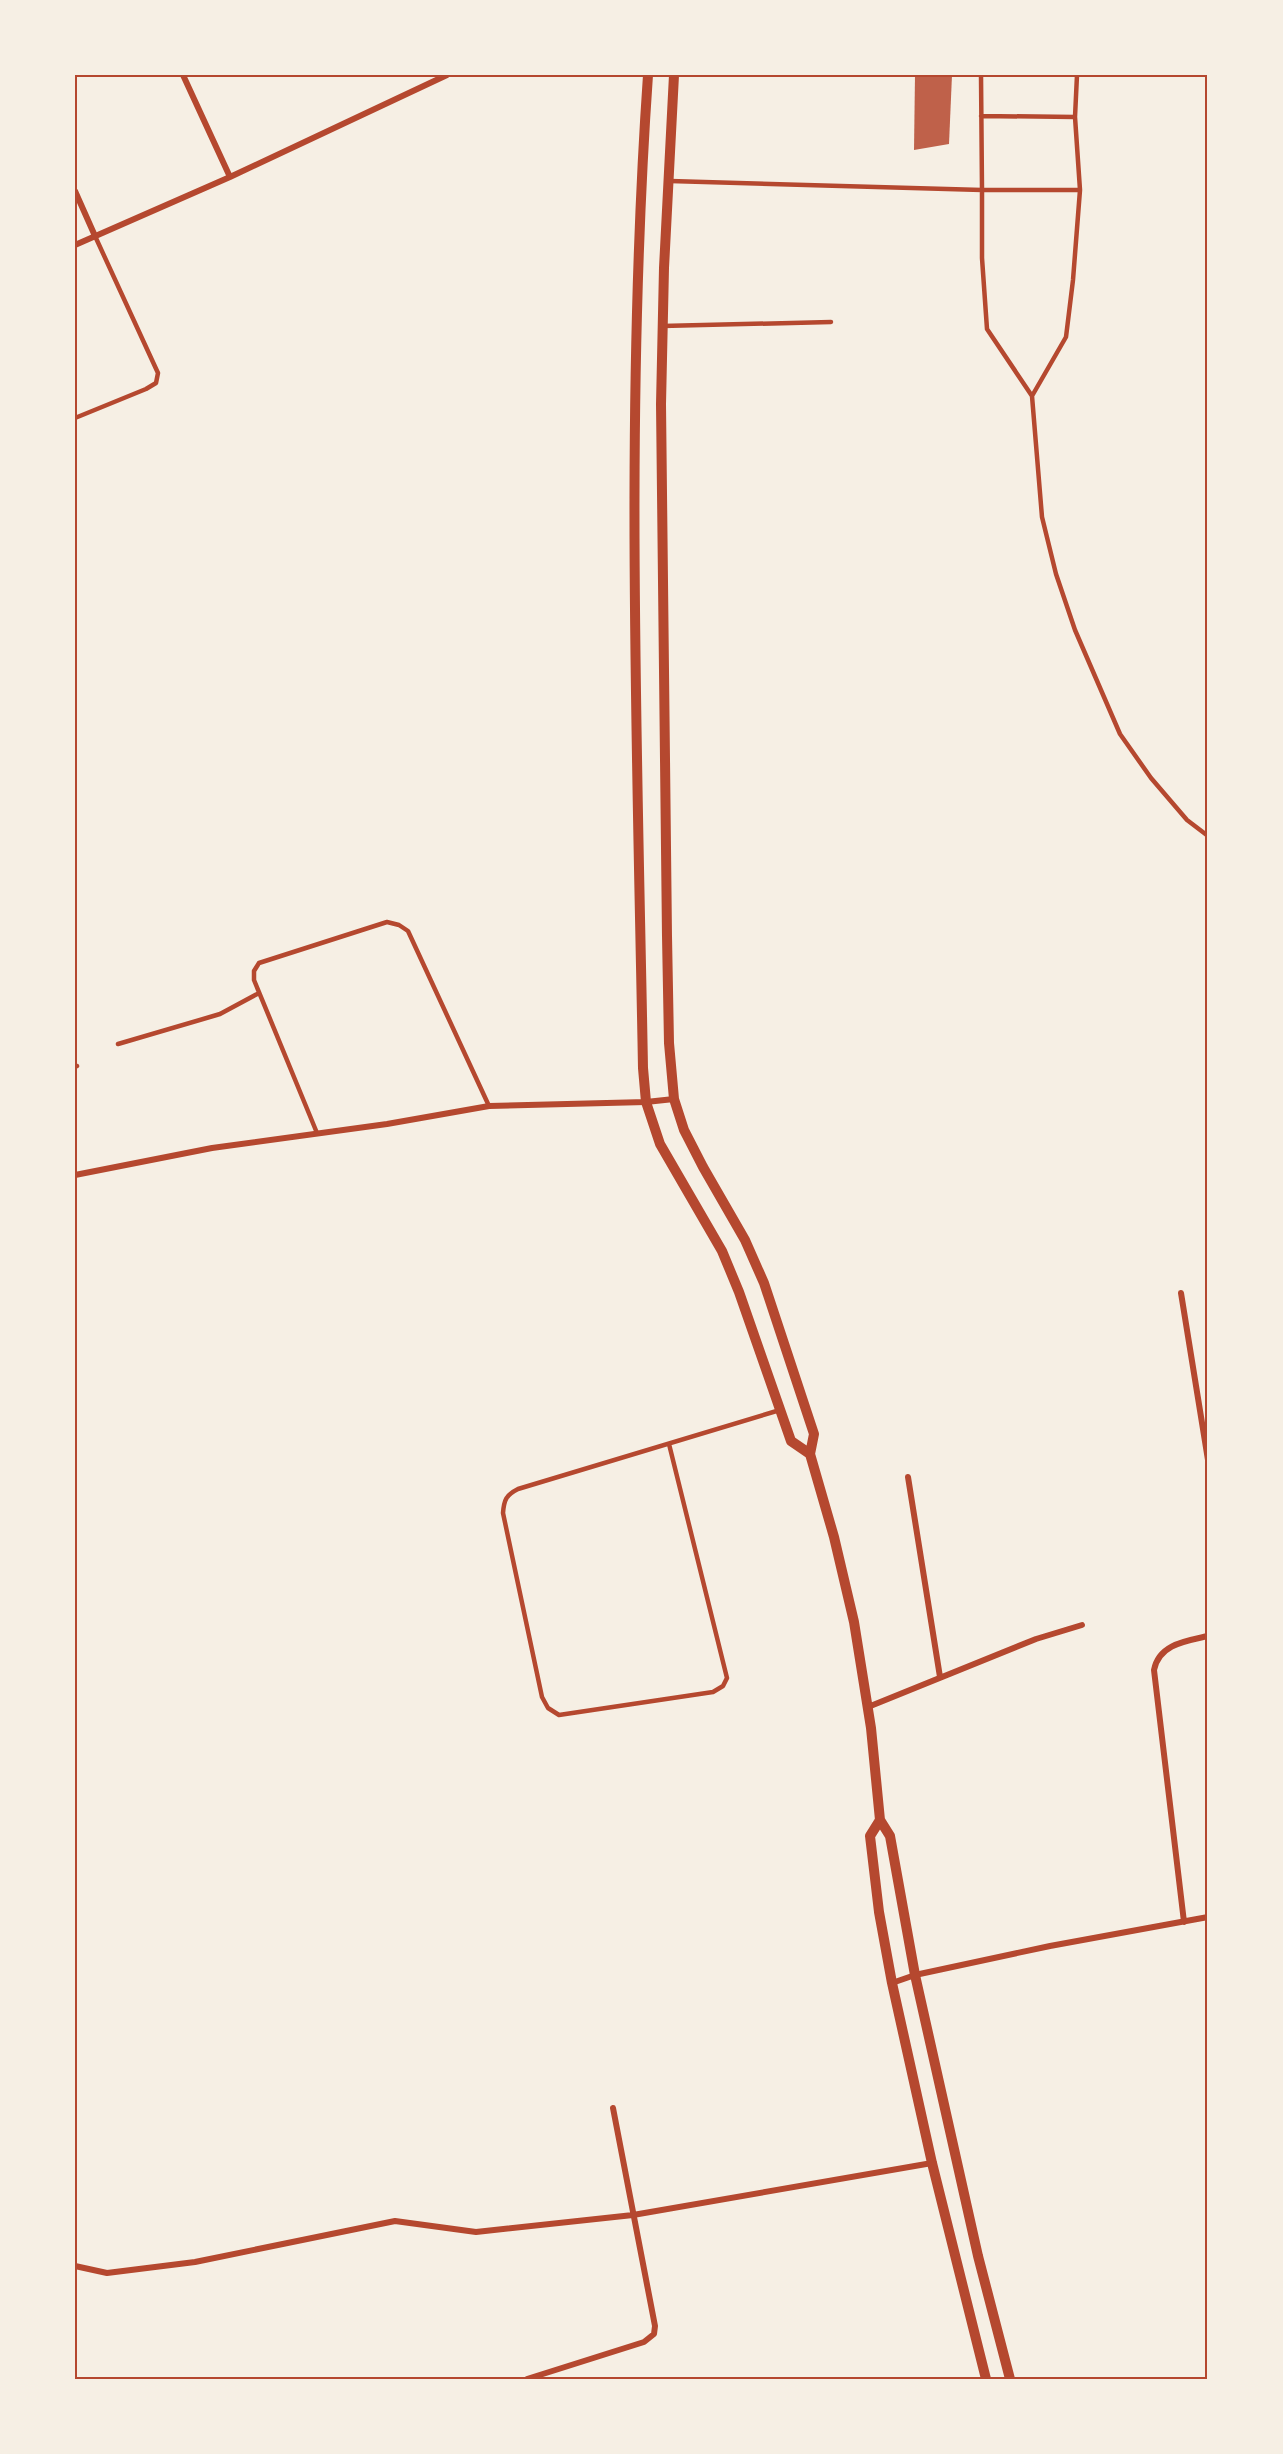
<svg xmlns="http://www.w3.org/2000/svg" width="1283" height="2454" font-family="'Noto Sans',sans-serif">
	<rect width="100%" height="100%" fill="#f6efe4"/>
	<!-- building -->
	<path fill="#bf614a" d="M915,75H952L949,144L914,150Z"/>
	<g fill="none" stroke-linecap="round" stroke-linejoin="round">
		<!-- service -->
		<path stroke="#b5482f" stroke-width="4.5" d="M1077,75L1075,117L1080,190
			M981,116L1075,117
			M670,181L982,190L981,75
			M662,326L831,322
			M1032,396L1066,337L1073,280L1080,190H982V258L987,329L1032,396L1042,517L1056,574L1075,630L1120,734L1151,778L1187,820L1208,836
			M75,418L146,389L156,383L158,373L95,236
			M118,1044L220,1014L259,993
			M75,1067L77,1066
			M317,1133L254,980V971L259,963L387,922L399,925L408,931L489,1106
			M669,1444L727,1678L723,1686L713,1692L559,1715L548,1708L542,1697L503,1513C504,1500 506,1495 518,1489L780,1410"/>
		<!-- minor -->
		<path stroke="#b5482f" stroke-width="6" d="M183,75L230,177
			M75,191L95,236
			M75,245L230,177L447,75
			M75,1175L212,1148L387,1124L489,1106L646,1102L674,1099
			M1181,1293L1208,1460
			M908,1477L940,1677
			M868,1707L1036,1639L1082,1625
			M1184,1922L1154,1670C1159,1644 1186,1641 1208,1636
			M892,1983L915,1975L1050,1946L1208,1917
			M75,2266L107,2273L195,2262L395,2221L476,2232L633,2215L932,2163
			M527,2379L644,2342L654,2334L655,2326L613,2108"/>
		<!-- tertiary -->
		<path stroke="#b5482f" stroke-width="10" d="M648,75C625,406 637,737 643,1068L646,1102L660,1144L722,1251L739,1292L791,1441L810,1454
			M674,75L664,268L661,404L667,936L669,1043L674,1099L684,1130L703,1167L745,1240L764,1283L814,1434L810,1454L834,1537L854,1622L871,1728L880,1820L870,1836L879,1912L892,1983L932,2163L986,2379
			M880,1820L890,1836L915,1975L978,2256L1010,2379"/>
	</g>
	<!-- border -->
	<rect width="1283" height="2454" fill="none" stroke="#f6efe4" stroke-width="153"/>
	<rect x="76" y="76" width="1130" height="2302" fill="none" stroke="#b5482f" stroke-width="2"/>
</svg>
